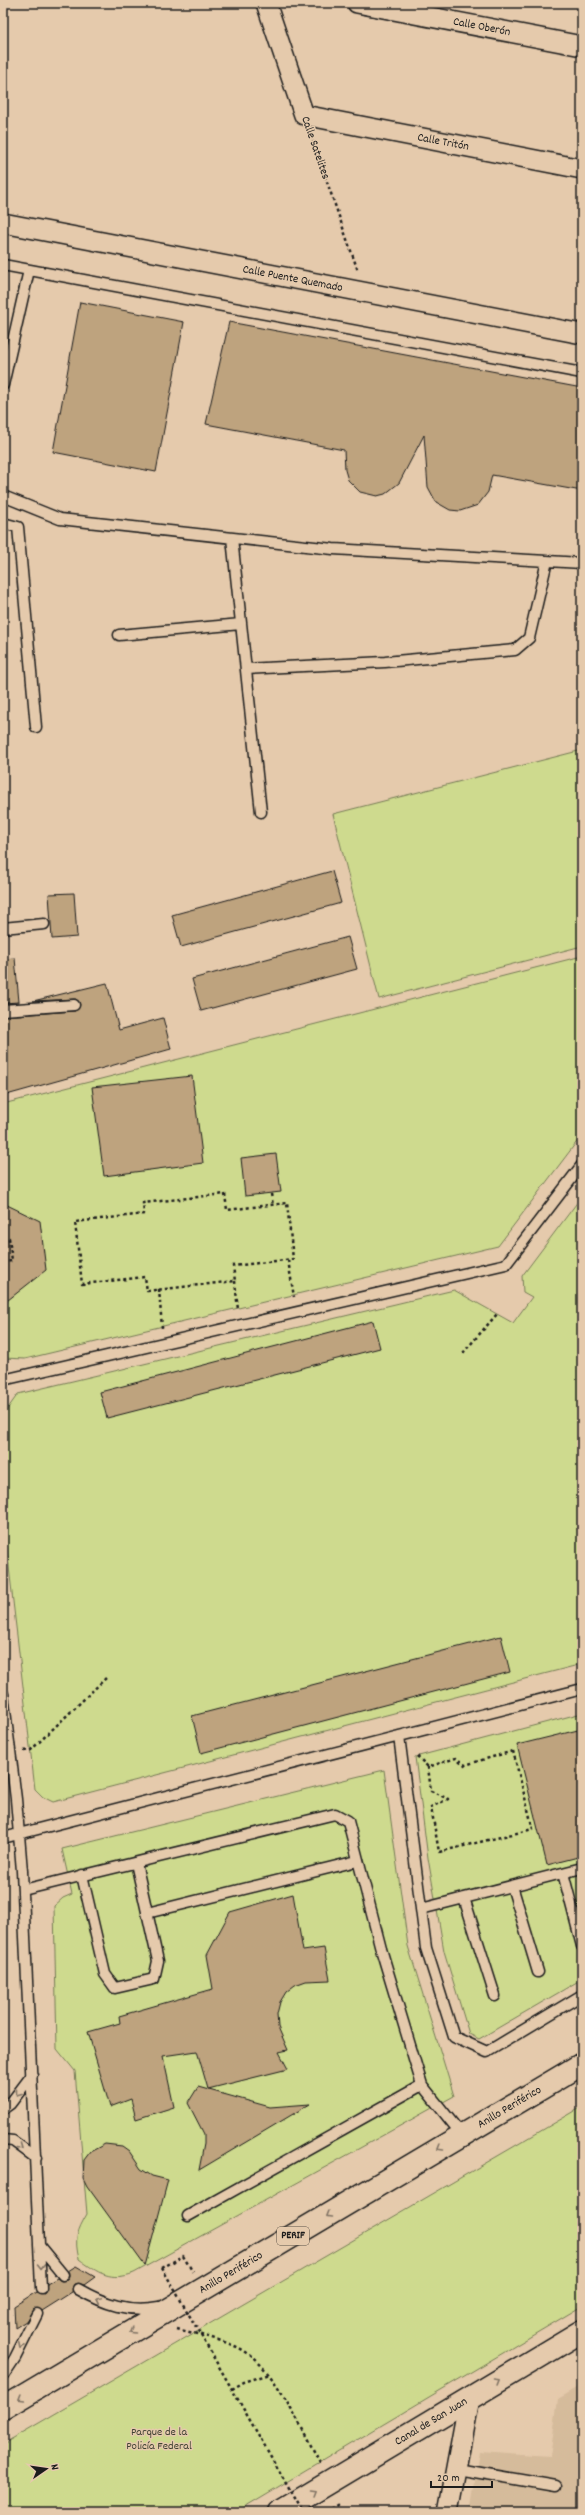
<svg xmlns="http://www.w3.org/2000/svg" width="585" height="2515" font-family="Dekko,sans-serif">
	<rect width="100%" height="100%" fill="#e5caac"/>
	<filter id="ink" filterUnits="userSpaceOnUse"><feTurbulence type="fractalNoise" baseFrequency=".025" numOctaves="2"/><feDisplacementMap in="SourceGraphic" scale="8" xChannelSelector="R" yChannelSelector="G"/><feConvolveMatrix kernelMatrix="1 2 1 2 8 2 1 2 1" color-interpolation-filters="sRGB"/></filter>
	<g filter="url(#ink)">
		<!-- built -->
		<path fill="#d5bb9b" d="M582,2385V2512H470L480,2451L550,2456L558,2399Z"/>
		<!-- green -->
		<path fill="#ceda8e" stroke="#757b55" d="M582,750V946L379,999L333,814Z
			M582,956V1135L498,1246L25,1359L3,1358V1104Z
			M582,1196V1664L53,1802L43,1797L35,1789L3,1516V1415L18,1394L454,1290L513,1323L532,1297L523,1292L522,1276Z
			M582,1713V1979L479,2039L469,2034L444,1951L428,1858L415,1757Z
			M384,1770L408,1946L454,2096L134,2273C111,2282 98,2273 79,2259C74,2239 77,2231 87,2214L75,2071L57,2049L54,1906L63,1898L72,1894L62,1849Z
			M3,1989L6,2085L3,2093Z
			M582,2107V2306L236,2512H3V2444Z"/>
		<!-- building -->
		<path fill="#bea37e" stroke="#1c1c1c" d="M80,302L184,322L156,472L53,452Z
			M229,322L582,388V491L492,475L488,492L478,505L460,511L450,510L436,502L428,487L424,435L399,483L385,494L377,496L360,492L348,480L345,470L344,450L206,424Z
			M332,871L341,903L181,947L172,915Z
			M74,893L77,937L52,939L49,894Z
			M348,937L357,969L201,1011L192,979Z
			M15,958L19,1002L3,1003V959Z
			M107,983L119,1030L163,1018L171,1049L3,1096V1016L75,1011L80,1005L76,999L33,1001Z
			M192,1076L203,1163L104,1176L92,1087Z
			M276,1154L281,1192L245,1196L241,1158Z
			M3,1203L40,1221L46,1270L3,1304Z
			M373,1321L380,1348L107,1418L100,1392Z
			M501,1636L510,1672L201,1753L192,1716Z
			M582,1729V1856L547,1865L517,1745Z
			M293,1894L303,1951L324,1948L330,1980L306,1981L295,1985L286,1992L280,2002L277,2014L278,2027L288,2050L279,2052L288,2069L208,2089L197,2051L163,2056L174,2107L136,2119L131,2099L110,2107L88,2032L120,2023L119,2016L213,1989L207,1955L230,1912Z
			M198,2087L270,2107L310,2104L199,2170L204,2144V2134L188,2103Z
			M105,2144L122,2146L129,2151L141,2169L152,2176L168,2180L145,2266L87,2186L83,2178L84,2160L90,2152Z
			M76,2266L95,2277L84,2285L74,2284L72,2292L42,2311L34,2308L26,2321L15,2328L14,2306L36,2292L44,2294L47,2284L57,2278L61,2281L67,2280L69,2277L68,2271Z"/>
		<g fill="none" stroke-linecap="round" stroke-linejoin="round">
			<defs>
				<path id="lane" d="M3,265L582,373
					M3,385L29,270
					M3,496L60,519L333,549L582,563
					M3,523L18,527L36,727
					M232,538L261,812
					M119,635L241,624
					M246,669L385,662L515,650L529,638L547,561
					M3,928L44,924
					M3,1010L74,1005
					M3,1380L506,1264L582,1165
					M3,1694L16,1799L22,1871L41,2288
					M399,1736L426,1948L454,2037L487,2052L582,1995
					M3,1838L582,1689
					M563,1873L582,1946
					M82,1875L105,1974L115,1988L154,1979L158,1961L136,1863
					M512,1886L538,1972
					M23,1890L335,1814L348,1821L381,1949L422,2085L188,2216
					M464,1898L495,1996
					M421,1909L582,1868
					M147,1913L357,1861
					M422,2085L462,2135
					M3,2109L10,2104L32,2075
					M3,2140L13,2141L36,2158
					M40,2247L63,2275
					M78,2289C104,2304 129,2313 160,2307
					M3,2376L15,2358L37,2314
					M457,2469L556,2486"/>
				<g id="street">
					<path id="s1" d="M266,3L304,115L582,169"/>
					<path id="s2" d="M357,3L582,46"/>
					<path id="s3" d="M3,223L582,334"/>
					<path d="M448,2512L469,2398"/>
				</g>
				<g id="primary">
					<path id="s4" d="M3,2408L582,2064"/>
					<path id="s5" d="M280,2512L582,2331"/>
				</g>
			</defs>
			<!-- lane casing -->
			<use href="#lane" stroke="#1c1c1c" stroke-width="13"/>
			<!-- street casing -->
			<use href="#street" stroke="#1c1c1c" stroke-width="22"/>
			<!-- primary casing -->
			<use href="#primary" stroke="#1c1c1c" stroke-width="25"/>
			<!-- path -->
			<path stroke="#1c1c1c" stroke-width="2.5" stroke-dasharray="3 3" stroke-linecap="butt" d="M311,136L358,271
				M225,1194L227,1210L287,1203L293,1259L233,1266L235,1281L147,1291L145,1277L82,1284L75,1222L144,1214L143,1203Z
				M271,1194L273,1205
				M3,1239L9,1238L12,1261L3,1262
				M288,1260L294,1297
				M235,1281L238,1310
				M159,1289L162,1328
				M463,1353L497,1314
				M581,1469L582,1468
				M24,1751L31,1750L108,1676
				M513,1751L533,1829L439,1852L431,1807L448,1799L431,1791L428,1767L456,1758L465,1765Z
				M417,1756L428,1767
				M162,2268L183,2256L193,2272
				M177,2329C197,2334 220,2339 239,2348C275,2366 301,2429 321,2464
				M232,2389L244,2382L270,2374
				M326,2512L338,2505L336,2503"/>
			<!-- lane -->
			<use href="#lane" stroke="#e5caac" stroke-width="10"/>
			<!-- street -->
			<use href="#street" stroke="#e5caac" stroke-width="19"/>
			<!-- primary -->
			<use href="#primary" stroke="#e5caac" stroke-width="22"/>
			<!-- path-bridge -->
			<path stroke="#1c1c1c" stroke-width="2.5" stroke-dasharray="3 3" stroke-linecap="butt" d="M162,2268L303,2512"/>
		</g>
		<!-- one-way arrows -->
		<defs><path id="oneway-chevron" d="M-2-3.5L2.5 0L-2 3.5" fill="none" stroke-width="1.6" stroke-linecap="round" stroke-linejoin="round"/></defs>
		<g stroke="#807364">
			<use href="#oneway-chevron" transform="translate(18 2093) rotate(128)"/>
			<use href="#oneway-chevron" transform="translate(20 2147) rotate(36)"/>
			<use href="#oneway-chevron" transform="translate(440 2148) rotate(149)"/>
			<use href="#oneway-chevron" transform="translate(329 2215) rotate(149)"/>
			<use href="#oneway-chevron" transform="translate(41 2267) rotate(89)"/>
			<use href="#oneway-chevron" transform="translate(99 2300) rotate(-155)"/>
			<use href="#oneway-chevron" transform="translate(132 2331) rotate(149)"/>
			<use href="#oneway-chevron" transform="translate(21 2346) rotate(116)"/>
			<use href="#oneway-chevron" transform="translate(497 2381) rotate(-31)"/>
			<use href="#oneway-chevron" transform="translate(21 2398) rotate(149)"/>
			<use href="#oneway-chevron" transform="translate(314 2492) rotate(-31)"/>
		</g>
	</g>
	<g text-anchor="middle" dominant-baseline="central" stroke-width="3" stroke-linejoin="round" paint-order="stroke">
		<!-- shield labels -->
		<rect fill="#e5caac" stroke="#585047" stroke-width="1" x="277" y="2227" width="32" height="18" rx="3"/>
		<g font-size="11" font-weight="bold" fill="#1c1c1c">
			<text x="293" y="2236">PERIF</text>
		</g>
		<!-- street labels -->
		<g font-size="12" fill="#1c1c1c" stroke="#e5caac">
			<text stroke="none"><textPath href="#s2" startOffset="127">Calle Oberón</textPath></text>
			<text stroke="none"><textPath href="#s1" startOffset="260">Calle Tritón</textPath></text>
			<text transform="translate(315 148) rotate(71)">Calle Satelites</text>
			<text stroke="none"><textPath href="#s3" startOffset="295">Calle Puente Quemado</textPath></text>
			<text stroke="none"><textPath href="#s4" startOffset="589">Anillo Periférico</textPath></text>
			<text stroke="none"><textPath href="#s4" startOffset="265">Anillo Periférico</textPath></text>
			<text stroke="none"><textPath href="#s5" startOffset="176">Canal de San Juan</textPath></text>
		</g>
		<!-- park labels -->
		<g font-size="12" fill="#404233" stroke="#e5caac">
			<text x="159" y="2432">Parque de la<tspan x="159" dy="14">Policía Federal</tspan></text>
		</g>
	</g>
	<!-- margin -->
	<rect width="585" height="2515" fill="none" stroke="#e5caac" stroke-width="16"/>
	<rect x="8" y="8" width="569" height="2499" fill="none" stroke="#1c1c1c" stroke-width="1.5" filter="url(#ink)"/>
	<!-- north arrow -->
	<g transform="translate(46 2469) rotate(77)" stroke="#e5caac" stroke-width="3" paint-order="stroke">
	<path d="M0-3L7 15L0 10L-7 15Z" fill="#1c1c1c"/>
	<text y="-6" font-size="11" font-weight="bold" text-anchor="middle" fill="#1c1c1c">N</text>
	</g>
	<!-- scale -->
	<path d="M431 2481v6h61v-6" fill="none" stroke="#1c1c1c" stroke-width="2"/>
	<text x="437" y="2481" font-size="12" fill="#1c1c1c" stroke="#e5caac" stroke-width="3" paint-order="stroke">20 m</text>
</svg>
